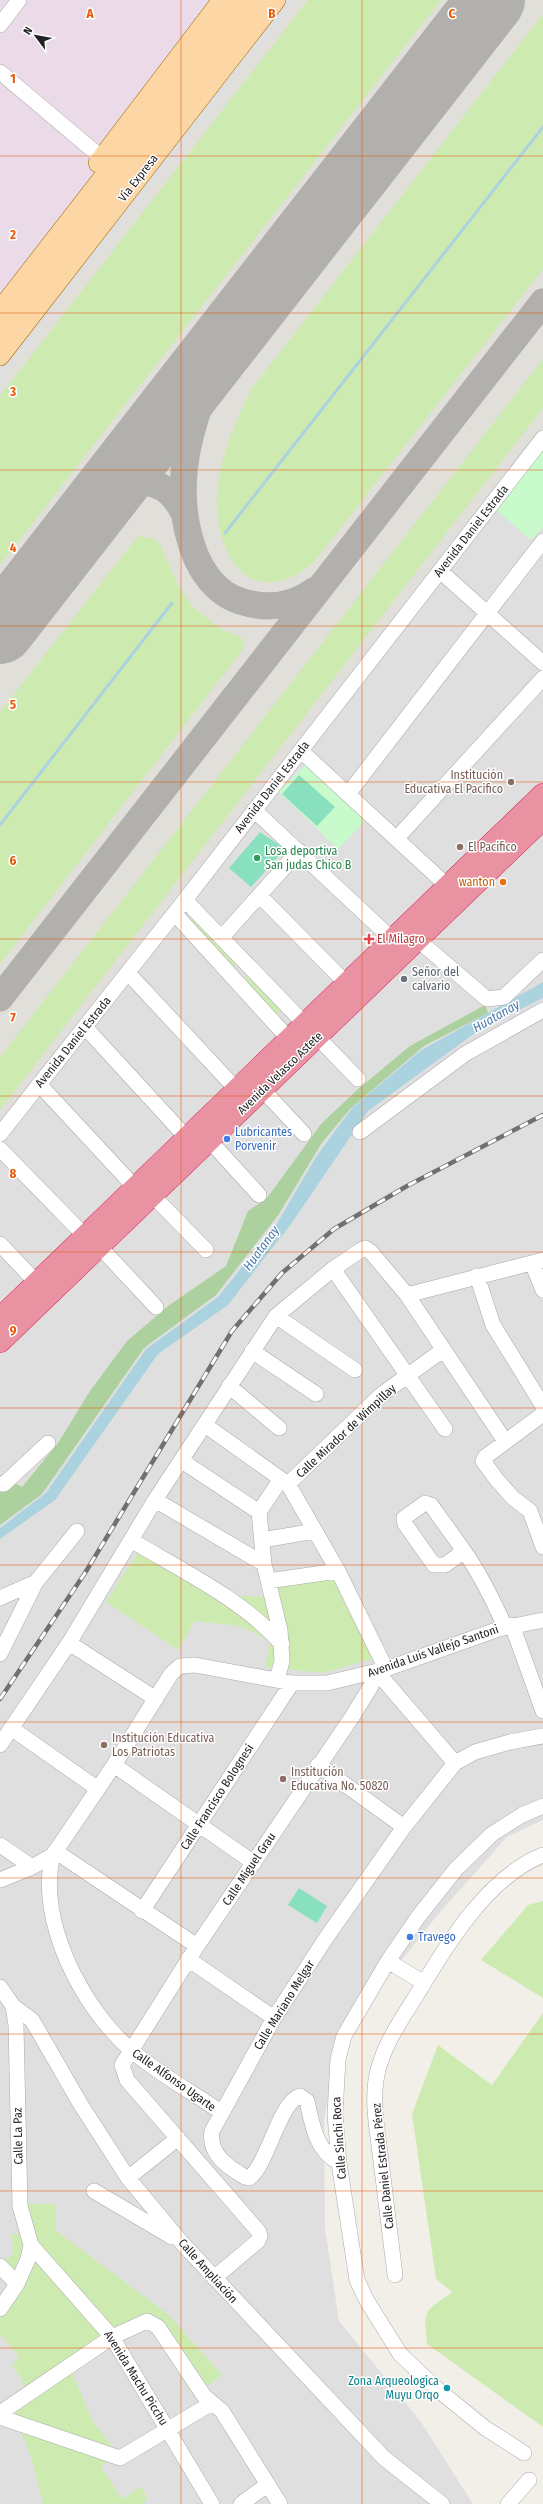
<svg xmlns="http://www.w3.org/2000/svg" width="543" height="2504" font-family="'Fira Sans Condensed',sans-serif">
	<rect width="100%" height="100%" fill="#f2efe9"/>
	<!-- residential -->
	<path fill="#e0dfdf" d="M0,0H543V1820L507,1837L440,1912L336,2042L324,2122L325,2228L339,2321L421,2422L473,2504H0Z"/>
	<!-- industrial -->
	<path fill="#ebdbe8" d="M0,0H236L0,304Z"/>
	<!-- airport -->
	<path fill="#e1dfda" d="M298,0H543V423L0,1120V386L51,316Z"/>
	<!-- grass -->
	<path fill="#cdebb0" d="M308,0H441L0,565V396Z
		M543,14V269L314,562C244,621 207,540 219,477C225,445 238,416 252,388Z
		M543,359V408L0,1110V1057Z
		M138,536L154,539L160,544L178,585L193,607L219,628L242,638L244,648L0,964V712Z
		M196,916L239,961L232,970L188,923Z
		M249,974L283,1009L275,1016L243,979Z
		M140,1549L223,1595L270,1597L275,1584L337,1577L378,1657L323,1673L265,1667L270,1641L240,1626L195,1621L178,1650L106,1602Z
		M543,1901V1998L481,1960L528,1905Z
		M543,2013V2427L427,2344C423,2308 425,2312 452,2292L436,2279L412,2114L438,2045L492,2085Z
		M24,2204H56L55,2230L168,2314L222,2375L194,2397L150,2328L125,2340L114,2326L67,2360L92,2420L118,2454L101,2467L122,2499L142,2486L147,2500L142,2504H43C36,2475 29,2439 10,2416L30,2399L21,2378L12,2365L19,2357L2,2336L0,2337V2317L10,2309L14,2299L0,2262L13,2254L12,2234H25Z"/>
	<!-- forest -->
	<path fill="#add19e" d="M485,1005L488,1013L424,1046L350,1109L321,1144L279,1214L216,1295L144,1348L42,1494L0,1525V1475L22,1487L58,1443L90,1391L127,1341L168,1306L226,1266L248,1211L267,1198L321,1124L357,1090L410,1046Z"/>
	<!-- park -->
	<path fill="#c8facc" d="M543,448V527L531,540L495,509Z
		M305,765L367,819L338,849L279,792Z"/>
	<!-- pitch -->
	<path fill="#88e0be" d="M299,775L335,807L317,826L282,794Z
		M260,832L285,849L251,887L229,868Z
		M299,1888L327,1906L317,1923L288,1905Z"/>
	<!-- water -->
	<path fill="#aad3df" d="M543,982V998L479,1030L368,1111L291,1224L228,1305L158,1354L55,1500L0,1539V1528L46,1493L146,1349L218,1297L276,1225L316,1157L352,1108L420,1051Z"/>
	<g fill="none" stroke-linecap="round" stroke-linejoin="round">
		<!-- stream -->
		<path stroke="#aad3df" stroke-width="3" d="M225,533L543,127
			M0,825L172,603"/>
		<!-- taxiway -->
		<path stroke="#b1b0ac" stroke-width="27" d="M226,339C197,407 167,475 193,549C201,572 217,594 240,601C267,610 292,607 315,590
			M98,504C127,475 164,472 184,513
			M0,998L543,302"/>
		<!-- runway -->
		<path stroke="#b1b0ac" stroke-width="68" d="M0,630L491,0"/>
		<defs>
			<path id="minor" d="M0,25L19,0
				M0,72L102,158
				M440,571L543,663
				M301,751L454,892
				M348,794L543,541
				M254,810L393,940
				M397,838L543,678
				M260,896L347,984
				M185,900L358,1079
				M175,914L289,1039
				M222,937L299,851
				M418,940L487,999L504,997L543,960
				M128,973L237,1090
				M85,1027L186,1137
				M39,1084L142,1195
				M263,1090L304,1134
				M360,1132L465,1054L543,1010
				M0,1134L185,900L543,438
				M210,1141L259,1195
				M0,1149L85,1236
				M153,1196L206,1250
				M0,1244L36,1282
				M100,1247L156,1307
				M532,1263L543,1290
				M333,1269L361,1250L365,1248L371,1252L407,1295L505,1441
				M477,1276L493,1325L543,1406
				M407,1295L543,1260
				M276,1316L355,1370
				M252,1351L316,1394
				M229,1386L279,1428
				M543,1414L485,1457L483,1461L497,1480L513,1498L530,1511L543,1547
				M205,1425L288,1484L338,1571L386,1669
				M182,1461L259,1512
				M0,1484H4L48,1443
				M288,1484L382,1394L443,1350
				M155,1500L264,1564
				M131,1540C182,1571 242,1599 282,1644
				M262,1540L315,1531
				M464,1551L445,1565H434L405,1524L404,1518L425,1503L431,1505L464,1551C481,1575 493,1600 505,1627
				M268,1581L338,1571
				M0,1598L36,1582L77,1531
				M512,1625L543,1711
				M69,1643L156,1699
				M0,1654L36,1582
				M277,1680L282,1661L280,1630L264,1564L259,1512L281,1479
				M11,1728L98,1789
				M0,1745L69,1643L155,1500L276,1316L333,1269L445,1429
				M114,1765L254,1863
				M318,1765L404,1827
				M0,1845L32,1867
				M55,1851L197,1946
				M53,1855C36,1919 82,2008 131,2050C157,2073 192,2092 221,2112
				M0,1880L32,1867L53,1855L114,1765L171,1674L180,1666L195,1665L292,1683H327L386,1669L499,1629L543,1620
				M142,1911L292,1683
				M188,1959L274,2018
				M388,1961L424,1983
				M0,1987L13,2006L16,2025L20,2206L31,2245L28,2259L17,2284
				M13,2006L32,2020L81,2105L128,2178L182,2243L384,2458L442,2504
				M339,2163C316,2150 312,2125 307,2101L300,2096C279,2102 267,2167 249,2178L245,2177C228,2167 208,2154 212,2131L274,2018L326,1938L404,1827L455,1763L475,1752L510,1742L543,1736
				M128,2178L178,2138
				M94,2191L172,2237
				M31,2245L112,2337L212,2504
				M0,2266L17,2284L0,2309
				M395,2275C390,2237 386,2199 381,2161C378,2134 372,2106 376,2080C381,2048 400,2022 416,1996C446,1946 487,1877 543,1855
				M214,2278L258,2241L260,2236L259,2232L127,2080L122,2065L197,1946L352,1717L371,1686L377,1672L455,1763
				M0,2413L112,2337L147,2321L158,2327L204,2396L222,2411L280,2504
				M0,2417L120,2458L212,2403
				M524,2453L485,2428L437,2389L400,2354L367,2301L357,2280L339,2163L335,2114L338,2059L344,2036L388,1961L418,1917L456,1869L492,1834L522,1815L543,1806
				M241,2504L267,2485
				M508,2504L529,2480"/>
			<path id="major" d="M98,163L222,0
				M0,310L241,0
				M0,333L259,0
				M0,356L276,0"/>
			<path id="highway" d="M0,1318L543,794
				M0,1342L543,819"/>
		</defs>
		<!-- minor casing -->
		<use href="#minor" stroke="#a9a9a9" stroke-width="16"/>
		<!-- major casing -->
		<use href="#major" stroke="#a06b00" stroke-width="20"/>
		<!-- highway casing -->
		<use href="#highway" stroke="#dc2a67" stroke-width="22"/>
		<!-- minor -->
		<use href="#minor" stroke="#fff" stroke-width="15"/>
		<!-- major -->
		<use href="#major" stroke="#fcd6a4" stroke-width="19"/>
		<!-- highway -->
		<use href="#highway" stroke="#e892a2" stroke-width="21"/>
		<defs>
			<path id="rail" d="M0,1699L85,1573L232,1331L282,1273L334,1229L407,1186L543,1115"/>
		</defs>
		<!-- rail casing -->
		<use href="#rail" stroke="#707070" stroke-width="4.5"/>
		<!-- rail -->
		<use href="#rail" stroke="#fff" stroke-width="3" stroke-dasharray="9" stroke-linecap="butt"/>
	</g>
	<!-- grid -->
	<path fill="none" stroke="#e8590c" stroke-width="1" stroke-opacity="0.55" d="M181,0V2504M362,0V2504M0,156H543M0,313H543M0,470H543M0,626H543M0,782H543M0,939H543M0,1096H543M0,1252H543M0,1408H543M0,1565H543M0,1722H543M0,1878H543M0,2034H543M0,2191H543M0,2348H543"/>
	<!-- markers -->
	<g fill="#8d6e63" stroke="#fff" stroke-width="1.5">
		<circle cx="511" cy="782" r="4"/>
		<circle cx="460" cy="847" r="4"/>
		<circle cx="104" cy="1745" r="4"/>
		<circle cx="283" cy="1779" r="4"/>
	</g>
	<circle fill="#2e9e5b" stroke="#fff" stroke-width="1.5" cx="257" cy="858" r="4"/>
	<circle fill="#e8710a" stroke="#fff" stroke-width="1.5" cx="503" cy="882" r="4"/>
	<path fill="#e0444e" stroke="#fff" stroke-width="1.5" d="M367 933h4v4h4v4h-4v4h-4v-4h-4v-4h4z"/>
	<circle fill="#6b7280" stroke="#fff" stroke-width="1.5" cx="404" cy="979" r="4"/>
	<g fill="#3f7fe0" stroke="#fff" stroke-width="1.5">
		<circle cx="227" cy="1139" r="4"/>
		<circle cx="410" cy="1937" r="4"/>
	</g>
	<circle fill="#0f9aa8" stroke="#fff" stroke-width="1.5" cx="447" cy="2388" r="4"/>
	<g text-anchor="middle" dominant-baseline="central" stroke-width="3" stroke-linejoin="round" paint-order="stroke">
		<!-- street labels -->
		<g font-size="12" fill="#222" stroke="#fff">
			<text transform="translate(138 178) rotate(-52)">Vía Expresa</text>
			<text transform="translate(471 531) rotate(-52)">Avenida Daniel Estrada</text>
			<text transform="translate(272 787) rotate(-52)">Avenida Daniel Estrada</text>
			<text transform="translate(73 1042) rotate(-51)">Avenida Daniel Estrada</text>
			<text transform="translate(280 1073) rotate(-44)">Avenida Velasco Astete</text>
			<text transform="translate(346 1431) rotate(-43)">Calle Mirador de Wimpillay</text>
			<text transform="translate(433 1651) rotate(-19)">Avenida Luis Vallejo Santoni</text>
			<text transform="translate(217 1797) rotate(-57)">Calle Francisco Bolognesi</text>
			<text transform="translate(249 1869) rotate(-56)">Calle Miguel Grau</text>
			<text transform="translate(284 2005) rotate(-58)">Calle Mariano Melgar</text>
			<text transform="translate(174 2080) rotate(35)">Calle Alfonso Ugarte</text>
			<text transform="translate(18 2136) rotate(-91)">Calle La Paz</text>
			<text transform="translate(339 2138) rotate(-94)">Calle Sinchi Roca</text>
			<text transform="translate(383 2166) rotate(-96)">Calle Daniel Estrada Pérez</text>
			<text transform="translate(208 2271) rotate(48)">Calle Ampliación</text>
			<text transform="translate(136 2378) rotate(58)">Avenida Machu Picchu</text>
		</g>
		<!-- education labels -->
		<g font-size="12" fill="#785e54" stroke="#fff" text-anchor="start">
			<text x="503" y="775" text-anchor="end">Institución<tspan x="503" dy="14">Educativa El Pacifico</tspan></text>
			<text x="468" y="847">El Pacifico</text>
			<text x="112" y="1738">Institución Educativa<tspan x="112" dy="14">Los Patriotas</tspan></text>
			<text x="291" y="1772">Institución<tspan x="291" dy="14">Educativa No. 50820</tspan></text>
		</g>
		<!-- leisure labels -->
		<g font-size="12" fill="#27864d" stroke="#fff" text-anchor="start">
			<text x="265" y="851">Losa deportiva<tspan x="265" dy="14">San judas Chico B</tspan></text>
		</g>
		<!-- food labels -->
		<g font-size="12" fill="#c56008" stroke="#fff" text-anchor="end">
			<text x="495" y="882">wanton</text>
		</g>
		<!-- health labels -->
		<g font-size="12" fill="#be3a42" stroke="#fff" text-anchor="start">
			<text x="377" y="939">El Milagro</text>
		</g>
		<!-- worship labels -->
		<g font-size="12" fill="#5b616d" stroke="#fff" text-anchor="start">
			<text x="412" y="972">Señor del<tspan x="412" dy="14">calvario</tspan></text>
		</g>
		<!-- shop labels -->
		<g font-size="12" fill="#366cbe" stroke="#fff" text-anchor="start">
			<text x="235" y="1132">Lubricantes<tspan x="235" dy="14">Porvenir</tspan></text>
			<text x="418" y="1937">Travego</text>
		</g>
		<!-- culture labels -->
		<g font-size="12" fill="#0d838f" stroke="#fff" text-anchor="end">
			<text x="439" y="2381">Zona Arqueologica<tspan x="439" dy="14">Muyu Orqo</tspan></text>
		</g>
		<!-- water labels -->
		<g font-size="13" font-style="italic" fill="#4a7aab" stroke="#fff">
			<text transform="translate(496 1016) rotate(-30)">Huatanay</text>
			<text transform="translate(261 1248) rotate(-54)">Huatanay</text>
		</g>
	</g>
	<g font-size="13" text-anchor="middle" font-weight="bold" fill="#e8590c" stroke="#fff" stroke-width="3" stroke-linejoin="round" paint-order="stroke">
		<text x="90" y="18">A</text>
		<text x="272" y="18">B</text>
		<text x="452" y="18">C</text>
		<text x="13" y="83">1</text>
		<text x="13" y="239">2</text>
		<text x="13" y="396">3</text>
		<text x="13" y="552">4</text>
		<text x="13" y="709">5</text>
		<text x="13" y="865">6</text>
		<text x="13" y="1022">7</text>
		<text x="13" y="1178">8</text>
		<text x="13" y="1335">9</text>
	</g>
	<!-- north arrow -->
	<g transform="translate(36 36) rotate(302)" stroke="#ffffff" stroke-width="3" paint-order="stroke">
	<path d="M0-3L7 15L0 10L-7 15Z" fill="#222222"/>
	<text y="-6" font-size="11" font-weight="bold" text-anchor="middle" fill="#222222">N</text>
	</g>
</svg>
